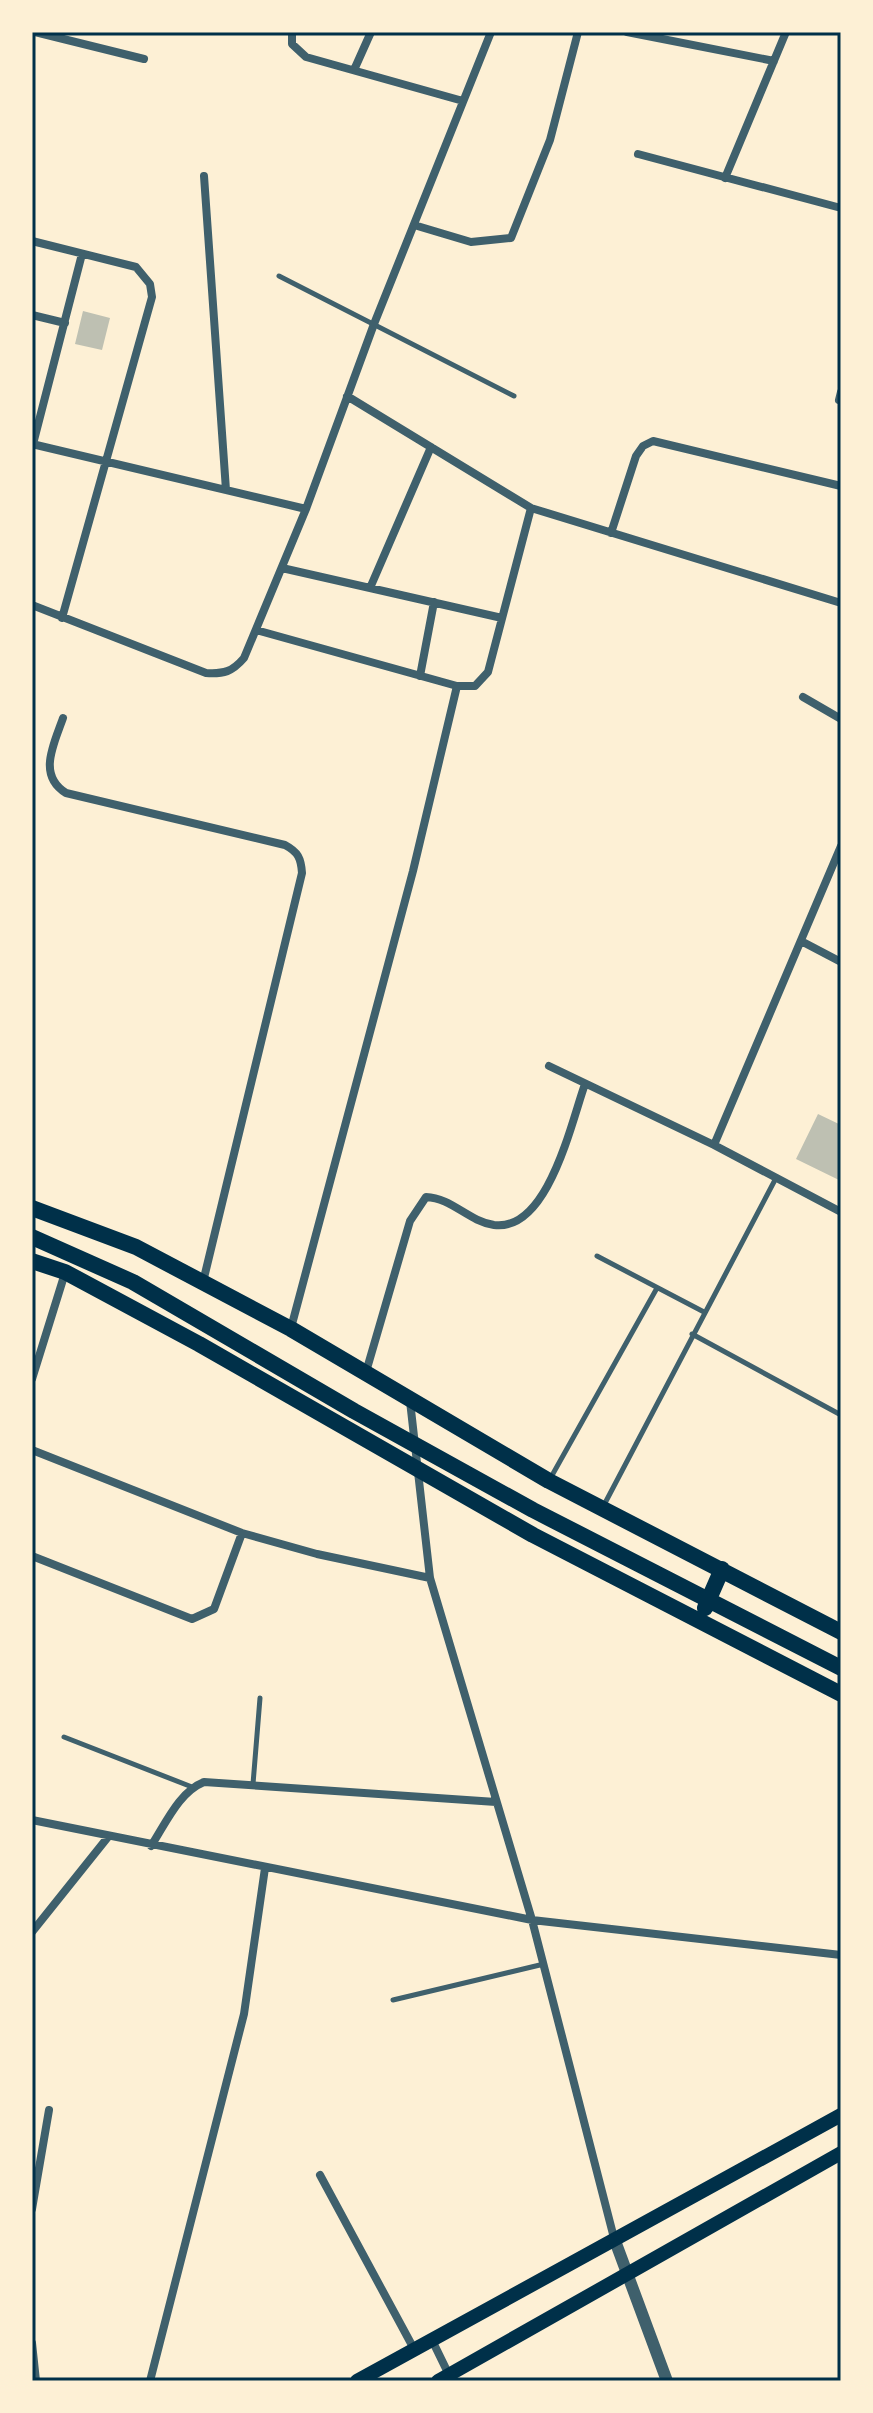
<svg xmlns="http://www.w3.org/2000/svg" width="873" height="2413" font-family="'IBM Plex Sans',sans-serif">
	<rect width="100%" height="100%" fill="#fdf0d5"/>
	<!-- building -->
	<path fill="#bec0b2" d="M83,311L110,318L102,350L75,344Z
		M818,1114L841,1125V1181L796,1159Z"/>
	<g fill="none" stroke-linecap="round" stroke-linejoin="round">
		<!-- service -->
		<path stroke="#3f606c" stroke-width="5" d="M279,276L514,396
			M597,1256L704,1312
			M692,1334L841,1415
			M550,1479L657,1288
			M604,1505L776,1178
			M64,1737L192,1787
			M253,1784L260,1698
			M393,2000L544,1964"/>
		<!-- minor -->
		<path stroke="#3f606c" stroke-width="8" d="M35,32L144,59
			M292,32V44L306,57L463,101
			M627,32L774,61
			M354,70L371,32
			M638,154L841,208
			M204,176L226,490
			M725,178L786,32
			M414,225L471,242L511,238L550,140L578,32
			M32,241L136,267L150,284L152,297L62,618
			M32,315L65,323
			M347,396L531,508L841,603
			M839,400L841,392
			M32,444L306,509L374,324L491,32
			M33,444L82,254
			M611,533L636,456L643,446L653,441L841,486
			M282,568L502,618
			M370,588L431,447
			M32,605L206,673C224,674 232,672 244,658L306,509
			M256,630L457,686H475L488,672L531,508
			M420,676L434,602
			M803,697L841,719
			M63,718C54,744 37,775 66,793L285,845C298,852 301,858 302,873L203,1282
			M841,846L714,1145L841,1212
			M801,941L841,962
			M549,1066L714,1145
			M291,1328L413,871L457,686
			M366,1372L410,1221L426,1197C452,1198 468,1221 494,1225C548,1232 571,1123 585,1084
			M32,1379L65,1273
			M410,1401L430,1578L532,1920L614,2238
			M32,1450L242,1533L317,1554L430,1578
			M32,1556L192,1619L214,1609L242,1533
			M32,1820L532,1920L841,1955
			M151,1846C166,1823 179,1792 204,1782L496,1802
			M32,1932L108,1837
			M320,2175L414,2349
			M32,2209L49,2110
			M432,2340L450,2377
			M32,2343L36,2381
			M150,2381L244,2014L265,1868"/>
		<!-- tertiary -->
		<path stroke="#3f606c" stroke-width="12" d="M614,2238L667,2381"/>
		<!-- secondary -->
		<path stroke="#003049" stroke-width="14" d="M357,2381L841,2115
			M438,2381L841,2153"/>
		<!-- primary -->
		<path stroke="#003049" stroke-width="16" d="M32,1208L136,1247L291,1329L549,1481L841,1632
			M32,1237L133,1282L354,1411L533,1510L841,1668
			M32,1261L65,1272L199,1344L533,1535L841,1694
			M705,1608L722,1569"/>
	</g>
	<!-- border -->
	<rect width="873" height="2413" fill="none" stroke="#fdf0d5" stroke-width="68"/>
	<rect x="34" y="34" width="805" height="2345" fill="none" stroke="#003049" stroke-width="3"/>
</svg>
